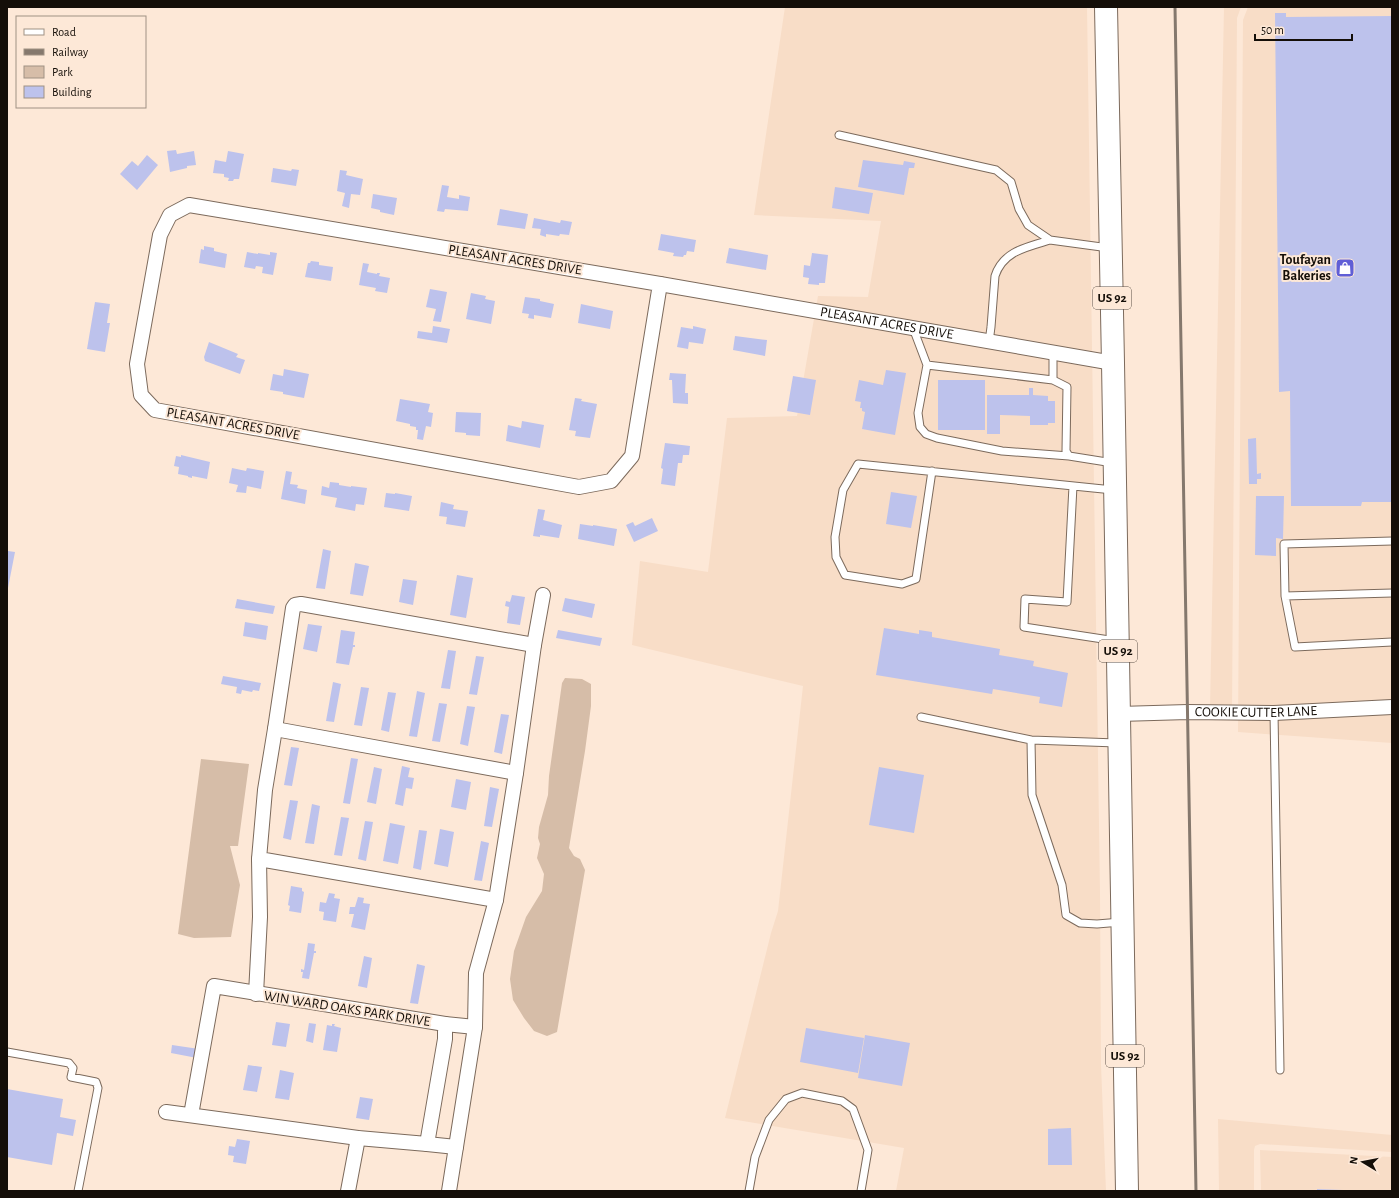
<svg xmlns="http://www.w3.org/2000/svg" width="1399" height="1198" font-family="'Alegreya Sans',sans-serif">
	<rect width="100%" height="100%" fill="#fde8d7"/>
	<!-- built -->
	<path fill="#f8ddc7" d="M785,7H1087L1100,893L1101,1065L1106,1191H896L904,1148L725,1118L771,933L778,911L803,686L632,645L640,561L708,572L727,418L797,416L818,296L868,297L881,221L754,215Z
		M1224,7H1241L1237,18L1232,712L1210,709Z
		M1248,7H1392V743L1238,732L1243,20Z
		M1218,1119L1392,1135V1152L1260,1144L1255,1146L1254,1150V1191H1219Z
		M1260,1150L1392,1157V1191H1261Z"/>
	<!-- green -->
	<path fill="#d6bda8" d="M565,678L582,679L591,684V706L585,751L569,848L574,856L580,859L585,870L557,1032L547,1036L534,1031L524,1018L513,1000L510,979L514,951L526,917L542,891L544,874L537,858L540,844L538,838L539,827L548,795L549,776L562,683Z
		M201,759L249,764L238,846H230L240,885L231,937L194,938L178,934Z"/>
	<!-- building -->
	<path fill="#bdc2ec" d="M1275,13H1286V17L1392,16V502H1362L1361,506H1291L1290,391L1279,392Z
		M176,150L177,154L194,151L196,165L187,166V168L170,172L167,151Z
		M228,151L244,154L239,179H234L233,181H228L229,178L224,177V174L213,173L215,160L226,162Z
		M147,155L158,165L137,190L120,174L132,161L138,166Z
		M863,160L903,165L904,161L915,163L914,168H909L904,195L858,187Z
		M273,168L291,171L292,169L299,170L296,186L271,182Z
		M340,170L347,171L346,175L363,179L360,195L351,194L349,208L342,206L345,193L337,191Z
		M442,185L449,186L447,197L459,199V195L470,197L468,211L445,209L444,212L437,211Z
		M835,187L873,193L869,214L832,208Z
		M373,194L397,198L394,215L380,212V210L371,208Z
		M500,209L528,214L525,229L497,225Z
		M534,218L560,223L561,220L572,222L569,235L560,234L559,236L546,234V237L540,235L541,229L532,228Z
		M661,234L696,240L694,252L687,251L686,255H684L683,257L673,256L674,253L658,250Z
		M204,246L214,248V251L227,254L225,268L199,263L201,249L204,250Z
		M729,248L768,255L766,270L726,263Z
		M247,252L258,254V253L270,255V252L277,253L273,275L262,273L263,267L256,266L255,269L244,267Z
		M812,253L828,255L825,283H819V285L808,284L809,278L803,277L804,265L810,266Z
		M311,261L319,262V265L333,267L331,281L305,277L308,263H310Z
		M363,263L369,264L367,272L377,274V273H380L379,276L390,278L387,293L375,291L376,288L359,285Z
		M430,289L447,292L441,322L433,321L436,309L426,307Z
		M471,293L486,296L485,299L495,301L491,324L466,319Z
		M525,297L540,299V301L554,304L551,318L534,315V319L528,318L529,314L522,313Z
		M95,302L110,304L107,323H110L105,352L87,349Z
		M581,304L613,311L610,329L578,323Z
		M433,326L450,329L447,343L417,338L418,331L432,333Z
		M693,326L706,329L703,344L689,342L688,349L677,347L681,327L693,329Z
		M735,336L767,340L765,356L733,350Z
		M209,342L238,354L236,357L245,360L240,374L205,361L204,357Z
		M284,369L309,374L304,398L283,394V392L270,390L273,374L283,376Z
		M886,370L906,373L895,435L862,429L865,412L862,411V408H860L861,402L855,401L859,380L883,385Z
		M670,373L686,374L685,393H688V404L673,403L672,380H669Z
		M793,376L816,380L810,415L787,411Z
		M938,380H985V430H938Z
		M1029,388H1033V395L1048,396V401H1055V423H1048V425H1030V416L1000,415V434H987V395H1029Z
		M575,398L582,399L581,401L597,404L590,438L575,436L576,431L569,430Z
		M400,399L430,404L428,412L433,413L431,427L426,426L423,440L417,439L418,430H416V427L410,426V424L396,421Z
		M456,412L481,413L480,436L466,435V433L455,432Z
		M522,421L544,425L540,448L506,441L508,425L521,428Z
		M1256,438L1257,474L1261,473V479H1257V484H1249L1248,439Z
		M665,443L690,446L689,455H683L682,463H678L675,486L661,484L663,469L661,468Z
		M181,455L210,462L207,479L192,476V478L188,477V476L178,474L179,467L174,466L176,456L181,457Z
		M232,468L246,471L247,468L264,471L261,489L247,486L246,493L236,492L238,485L229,483Z
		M286,471L292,472L290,484L298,485L297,488L307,490L305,504L281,499Z
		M330,482L339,483V485L351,487V486L367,488L364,505L356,504L355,511L335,507L337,498L321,495L322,486L329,488Z
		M891,492L917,496L911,528L886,524Z
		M386,493L395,494V493L412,496L409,511L384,507Z
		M1256,496H1284L1283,539L1276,538V556L1255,555Z
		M441,502L454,505L453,509L468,511L465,527L446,524L447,517L439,516Z
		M538,509L545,510L543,520L562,525L559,538L540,535V537L533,536Z
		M652,518L658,531L634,542L626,525L633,522L635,526Z
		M580,524L593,526V525L617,529L614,546L578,539Z
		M323,549L331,551L325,589L316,588Z
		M8,551L15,552L8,588L7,587V553Z
		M355,563L369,566L363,596L350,594Z
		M457,575L473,578L466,618L450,615Z
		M403,579L417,581L413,605L399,602Z
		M512,595L525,597L520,625L507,623L509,607L505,606L506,601L510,602Z
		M565,598L595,604L592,618L562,611Z
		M237,599L275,606L273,614L235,608Z
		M245,622L268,626L266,640L243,636Z
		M308,624L322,626L317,652L303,649Z
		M884,628L919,634V630L932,632V637L1000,649L999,655L1034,661L1033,666L1068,673L1062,707L1039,703L1040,697L993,689L992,694L876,675Z
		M341,630L355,632L353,645H355V647H353L349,665L336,663Z
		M558,630L602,638L600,646L556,638Z
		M448,650L456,651L450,689L441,688Z
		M476,656L484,657L477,695L469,694Z
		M223,676L261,683L259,691L253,690L252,692L242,690L241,694L236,693L237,687L221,684Z
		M333,682L341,684L334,722L326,721Z
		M361,687L369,688L362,726L354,725Z
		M417,691L425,693L417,737L409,736Z
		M388,692L396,693L389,732L381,730Z
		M439,703L447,704L440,742L432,741Z
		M467,706L475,707L468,746L460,744Z
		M501,714L509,715L502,754L494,752Z
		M291,747L299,748L292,786L284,785Z
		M351,758L358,759L350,804L343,803Z
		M402,766L410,768L408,777L414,778L412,789L406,788L403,806L395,804Z
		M374,767L382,769L376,804L367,802Z
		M879,767L924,775L914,833L869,825Z
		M456,779L471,782L466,810L451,807Z
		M490,787L499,789L492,827L484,826Z
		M290,800L298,801L291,840L283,838Z
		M312,804L320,806L314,844L305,843Z
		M341,817L349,818L342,856L334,855Z
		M365,821L373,822L366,861L358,859Z
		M390,823L405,826L398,864L383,861Z
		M440,829L454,832L448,867L434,864Z
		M419,830L427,831L421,870L413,868Z
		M481,841L489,843L482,881L474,880Z
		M291,886L302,888V891L304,892L301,913L289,911L290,906L288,905Z
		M329,893L335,894L334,898L340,899L336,922L323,920L324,912L319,911L320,902L326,903Z
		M358,897L364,898L363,903L370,904L365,930L351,927L354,914H349L350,907H355Z
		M308,943L315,944L314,951H316V953H314L309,979L302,978L303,972H301V969L304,970Z
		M364,956L372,958L367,988L358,986Z
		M417,964L425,966L418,1004L410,1003Z
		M276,1022L290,1024L286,1047L272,1045Z
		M309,1023L316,1024L313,1043L306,1041Z
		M332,1024H335L334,1026L341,1028L337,1052L323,1050L327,1025L332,1026Z
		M806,1028L864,1038L858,1073L800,1062Z
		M865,1035L910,1043L902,1086L858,1078Z
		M172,1045L199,1049L197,1058L171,1053Z
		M248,1065L262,1067L257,1092L243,1090Z
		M280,1070L294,1073L289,1100L275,1098Z
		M7,1089L63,1099L60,1117L76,1120L73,1136L57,1133L52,1165L7,1157Z
		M360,1097L373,1099L369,1120L356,1118Z
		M1071,1128L1072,1165H1048V1129Z
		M237,1139L250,1141L246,1164L233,1162L234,1156L228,1155L229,1146L235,1147Z
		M1317,1189L1343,1190V1191H1317Z"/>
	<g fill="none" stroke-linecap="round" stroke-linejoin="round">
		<defs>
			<path id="lane" d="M839,135L996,170L1011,182L1019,209L1028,225L1050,240L1109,248
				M913,328L927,365L918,413L920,427L926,434L937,438L1002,451L1069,456
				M989,342L991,327L995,276C1003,251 1027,247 1050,240
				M1053,353V380L1067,387L1066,451L1069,456L1113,463
				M927,365L1053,380
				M932,471L916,579L902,584L845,575L836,557L835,537L843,490L858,464L1113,490
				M1073,486L1067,602L1025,599L1024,627L1116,641
				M1392,541L1284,544L1285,596L1295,647L1392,642
				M1285,596L1392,593
				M1274,713L1280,1070
				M921,717L1031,740
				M1117,743L1031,740L1032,795L1062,885L1066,915L1080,923L1097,924L1121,922
				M7,1052L69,1063L73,1068L71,1077L96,1082L98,1088L78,1191
				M749,1191L755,1157L769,1120L786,1099L802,1093L842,1101L853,1109L868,1150L861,1191"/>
			<g id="street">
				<path d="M189,205L660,284L632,456L611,481L579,487L155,410L141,395L137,364L160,235L170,215Z"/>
				<path id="s1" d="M660,284L1113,363"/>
				<path id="s2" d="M1119,714L1188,712L1274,713L1392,707"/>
				<path d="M275,729L265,790L259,859L496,900"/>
				<path d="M516,773L275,729L293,608L295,605L301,604L534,645"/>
				<path d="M256,994L260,917L259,859"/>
				<path d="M445,1024L475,1027"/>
				<path d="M166,1112L358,1138L427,1144L445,1039V1024L214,986L191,1115"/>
				<path d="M427,1144L456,1147"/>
				<path d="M348,1191L358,1138"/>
				<path d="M449,1191L475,1027L476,973L496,900L516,773L534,645L543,595"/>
			</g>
			<path id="primary" d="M1106,7L1113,363L1127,1191"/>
		</defs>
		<!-- lane casing -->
		<use href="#lane" stroke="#7c6a5c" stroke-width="9"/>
		<!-- street casing -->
		<use href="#street" stroke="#7c6a5c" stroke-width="16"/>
		<!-- primary casing -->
		<use href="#primary" stroke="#7c6a5c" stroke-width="24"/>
		<!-- lane -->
		<use href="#lane" stroke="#fff" stroke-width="7"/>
		<!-- street -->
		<use href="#street" stroke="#fff" stroke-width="14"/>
		<!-- primary -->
		<use href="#primary" stroke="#fff" stroke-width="22"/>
		<!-- rail -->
		<path stroke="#85786d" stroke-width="3" d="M1175,7L1196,1191"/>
	</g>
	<!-- icons -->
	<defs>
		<symbol id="shop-square" viewBox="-11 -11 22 22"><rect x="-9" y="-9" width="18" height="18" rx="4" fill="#605ed6" stroke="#fde8d7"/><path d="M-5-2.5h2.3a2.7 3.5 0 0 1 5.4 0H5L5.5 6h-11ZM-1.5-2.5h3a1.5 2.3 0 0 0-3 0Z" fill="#fff"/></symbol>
	</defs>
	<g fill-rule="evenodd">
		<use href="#shop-square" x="1334" y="257" width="22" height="22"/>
	</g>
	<g text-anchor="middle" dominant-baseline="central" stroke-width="4" stroke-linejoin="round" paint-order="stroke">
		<!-- shield labels -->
		<g fill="#fde8d7" stroke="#5a4f46" stroke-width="1">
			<rect x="1093" y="287" width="38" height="22" rx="3"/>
			<rect x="1099" y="640" width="38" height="22" rx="3"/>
			<rect x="1106" y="1045" width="38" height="22" rx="3"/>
		</g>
		<g font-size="13" font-weight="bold" fill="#140e08">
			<text x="1112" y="298">US 92</text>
			<text x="1118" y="651">US 92</text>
			<text x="1125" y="1056">US 92</text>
		</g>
		<!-- street labels -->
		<g font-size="14" fill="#140e08" stroke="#fde8d7">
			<text transform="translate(515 260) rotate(9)">PLEASANT ACRES DRIVE</text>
			<text stroke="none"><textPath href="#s1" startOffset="230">PLEASANT ACRES DRIVE</textPath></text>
			<text transform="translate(233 424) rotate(10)">PLEASANT ACRES DRIVE</text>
			<text stroke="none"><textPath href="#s2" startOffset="137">COOKIE CUTTER LANE</textPath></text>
			<text transform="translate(347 1009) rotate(9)">WIN WARD OAKS PARK DRIVE</text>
		</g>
		<!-- poi labels -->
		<g font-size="14" font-weight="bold" fill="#140e08" stroke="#fde8d7" text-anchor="end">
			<text x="1331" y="260">Toufayan<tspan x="1331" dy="16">Bakeries</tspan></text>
		</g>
	</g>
	<!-- border -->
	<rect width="1399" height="1198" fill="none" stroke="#140e08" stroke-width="16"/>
	<!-- legend -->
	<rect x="16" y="16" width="130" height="92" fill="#fde8d7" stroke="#a09184"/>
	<rect x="24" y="29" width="20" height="6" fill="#ffffff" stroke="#a09184"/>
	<text x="52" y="36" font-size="12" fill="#140e08">Road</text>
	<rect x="24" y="49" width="20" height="6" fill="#85786d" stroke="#a09184"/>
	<text x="52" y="56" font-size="12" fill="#140e08">Railway</text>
	<rect x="24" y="66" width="20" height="12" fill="#d6bda8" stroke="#a09184"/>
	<text x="52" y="76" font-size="12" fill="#140e08">Park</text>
	<rect x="24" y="86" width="20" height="12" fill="#bdc2ec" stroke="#a09184"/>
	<text x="52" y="96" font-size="12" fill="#140e08">Building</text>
	<!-- north arrow -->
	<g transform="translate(1363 1162) rotate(280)" stroke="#fde8d7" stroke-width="3" paint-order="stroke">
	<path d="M0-3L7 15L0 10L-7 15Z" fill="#140e08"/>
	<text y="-6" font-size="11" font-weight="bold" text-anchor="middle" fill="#140e08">N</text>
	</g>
	<!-- scale -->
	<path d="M1255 34v6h97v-6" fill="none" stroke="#140e08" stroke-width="2"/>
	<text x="1261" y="34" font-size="12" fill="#140e08" stroke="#fde8d7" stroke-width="3" paint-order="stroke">50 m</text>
</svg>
